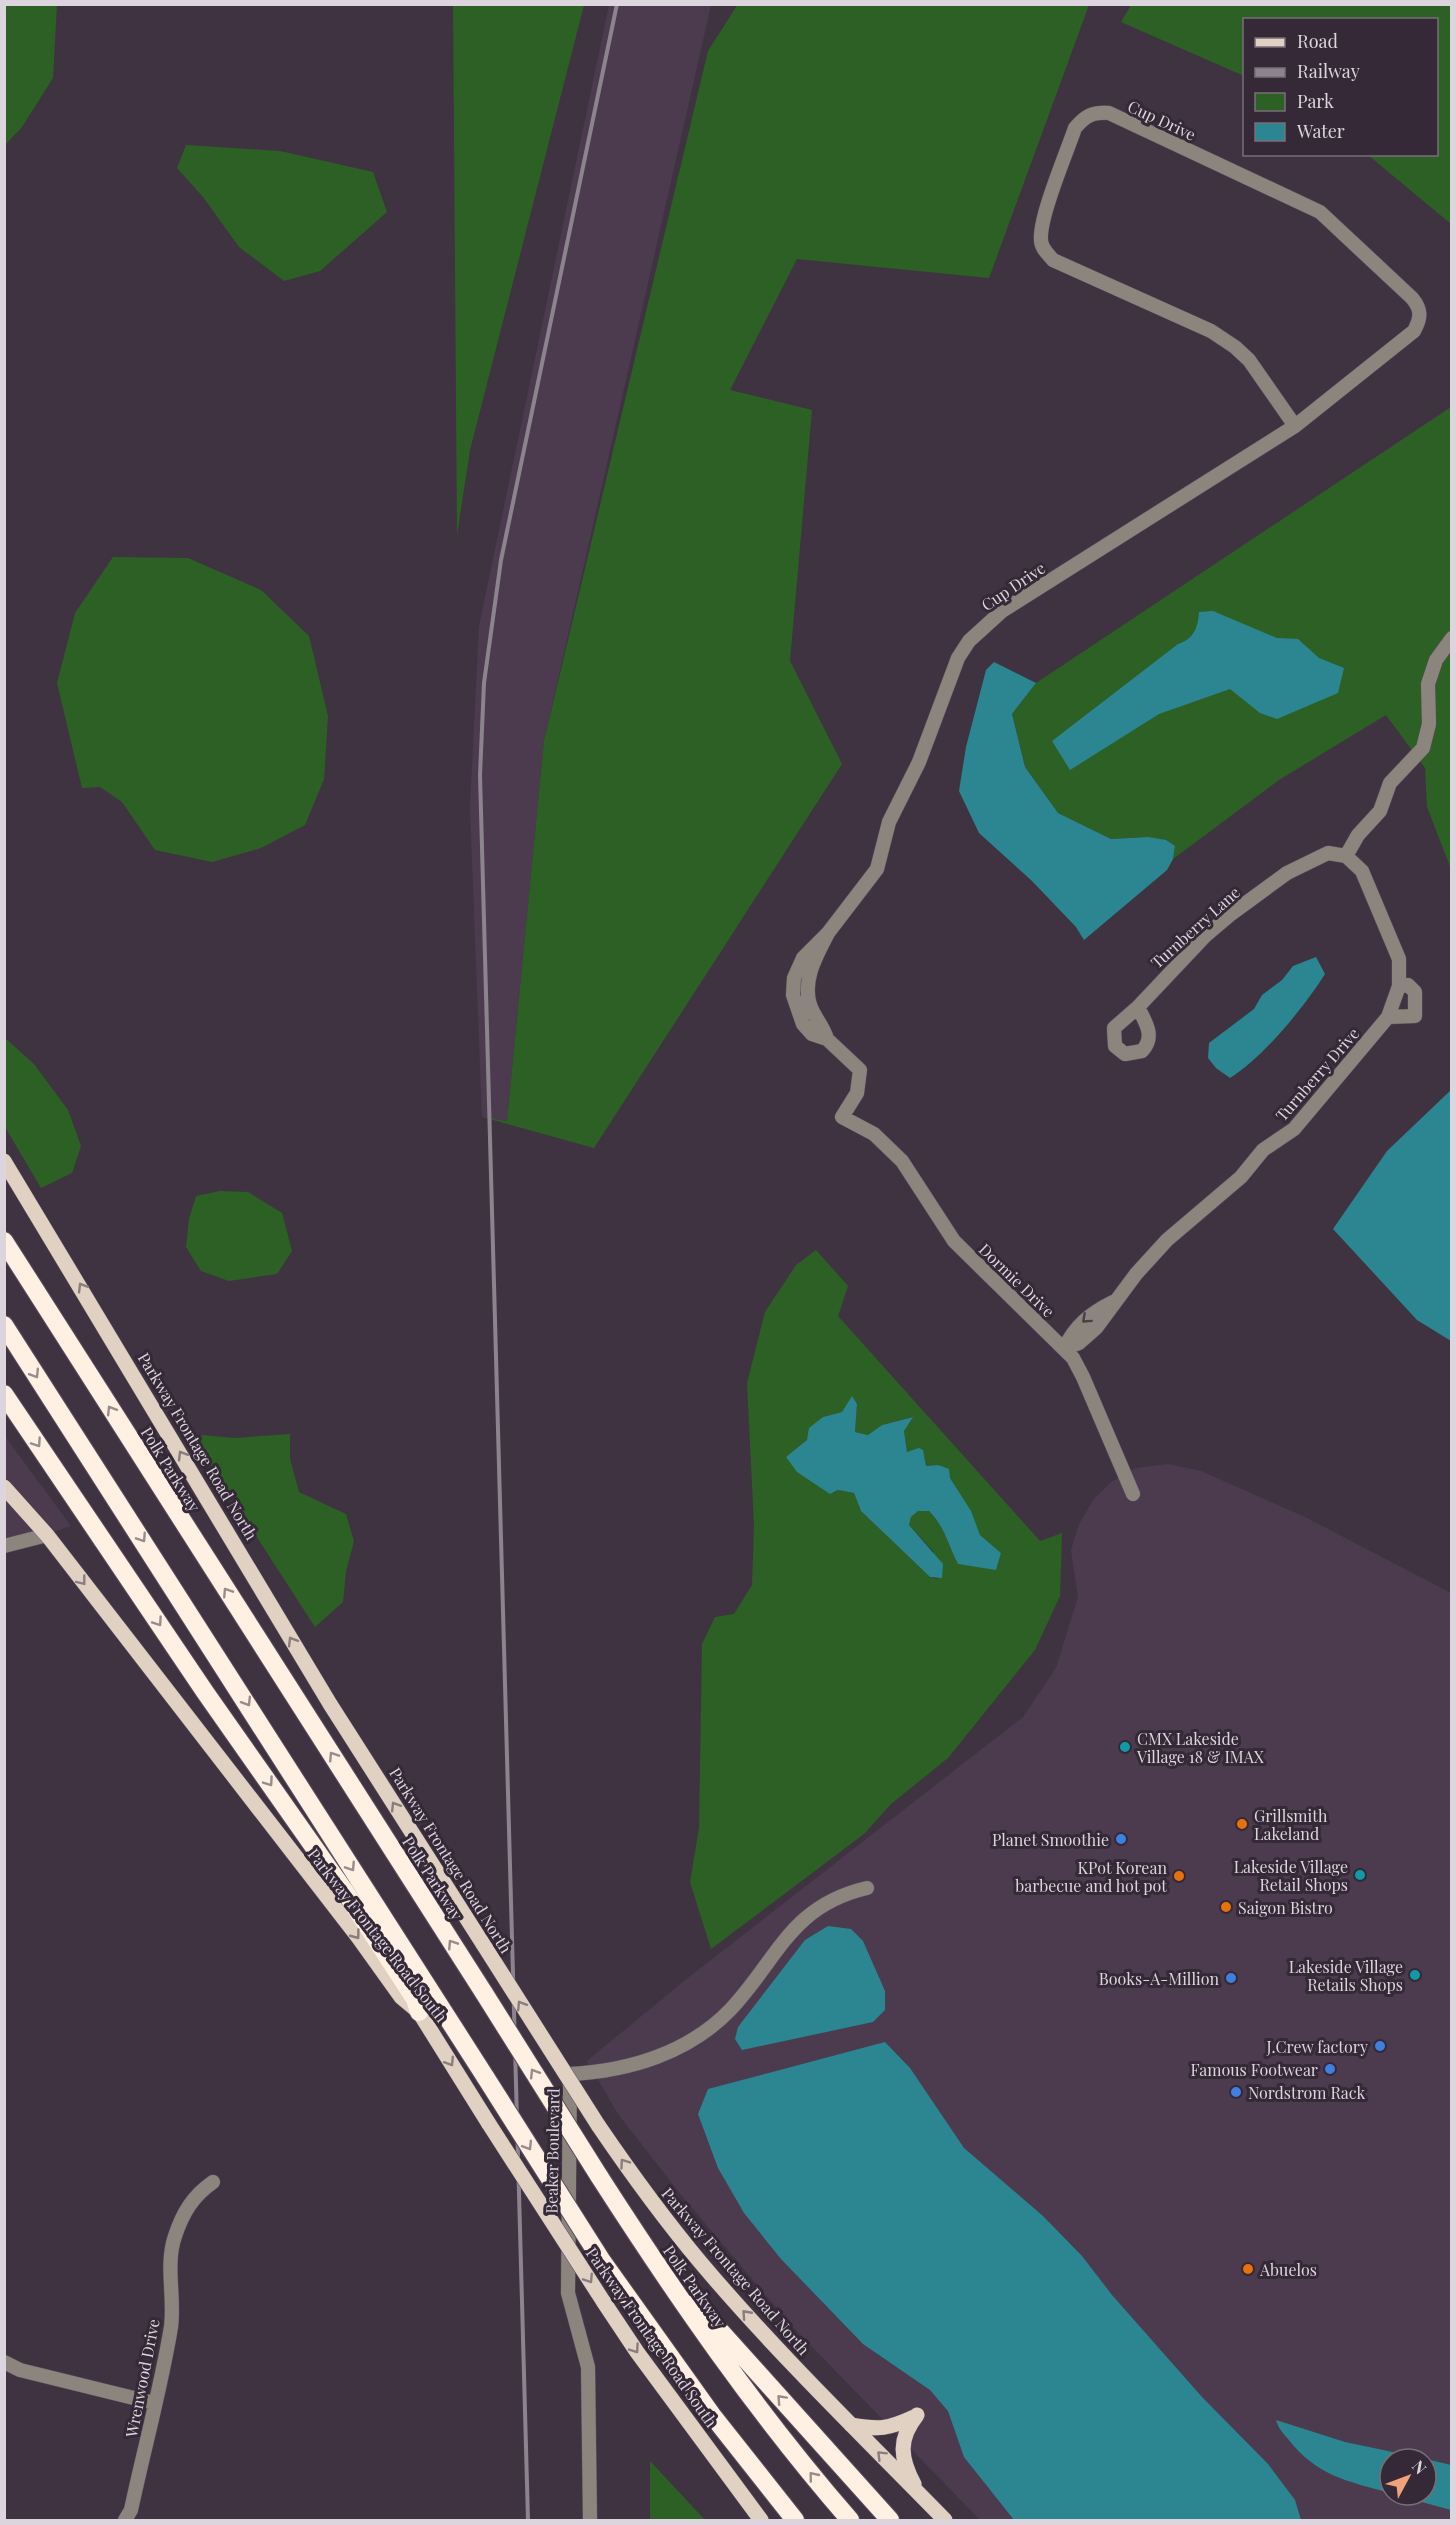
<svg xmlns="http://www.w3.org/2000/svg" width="1456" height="2525" font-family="'Playfair Display',serif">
	<rect width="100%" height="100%" fill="#3f3342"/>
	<!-- built -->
	<path fill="#4c3b4f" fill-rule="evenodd" d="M609,5H711L544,741L507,1121L482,1117L470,808L479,626Z
		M4,1435L71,1526L53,1532L52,1528L5,1477Z
		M1168,1464L1201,1471L1305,1517L1451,1593V2520H980L792,2326L682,2196L618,2114L587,2061L684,1981L1023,1717L1056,1668L1078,1597L1071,1550L1079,1524L1093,1500L1111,1482L1136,1468ZM1390,2459H1426V2495H1390Z
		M4,1497L35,1532L5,1540Z"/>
	<!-- green -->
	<path fill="#2d6024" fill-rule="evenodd" d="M5,4L57,5L53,78L22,127L5,145Z
		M738,4L1089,5L989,278L797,259L730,390L812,410L790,661L842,764L594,1148L482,1117L507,1121L544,741L708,51Z
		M453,5H584L470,450L457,535Z
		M1131,5H1451V224L1368,155L1436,154V20H1244V76L1121,22Z
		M186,145L280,151L373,172L387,212L320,271L284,281L239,247L203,197L177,168Z
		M1451,407V869L1427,807L1425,768L1386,715L1279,780L1173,859L1175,846L1148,837L1111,839L1058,813L1025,767L1012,714L1036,683Z
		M113,557L188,558L261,590L309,636L328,716L324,779L305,825L261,848L212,862L155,850L122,802L100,787L82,788L57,683L75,613Z
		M5,1038L34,1064L68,1110L81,1146L72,1173L41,1188L5,1127Z
		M220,1191L248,1192L282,1213L292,1251L277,1274L229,1281L201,1271L186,1247L189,1219L196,1196Z
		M816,1250L848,1286L838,1316L1040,1541L1062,1533L1060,1596L1035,1650L948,1758L891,1804L864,1834L711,1949L690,1882L699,1828L702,1644L715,1617L734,1614L752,1585L754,1526L747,1383L765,1312L796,1265ZM852,1397L857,1404L855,1432L868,1435L882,1425L912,1417L904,1431L907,1452L923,1451L926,1466L938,1465L950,1478L970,1511L980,1535L1001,1553L996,1569L958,1564C948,1545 945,1527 929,1511H918L911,1517L909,1525L933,1551L938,1579L930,1577L861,1511L854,1493L838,1490L834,1493L786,1457L800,1449L823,1417L842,1412Z
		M290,1434V1459L299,1492L346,1514L354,1541L346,1571L343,1602L315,1627L196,1443L202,1435L235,1438Z
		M650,2461L705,2520H650Z"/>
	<!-- water -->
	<path fill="#2b8692" d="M1213,611L1277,638L1298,639L1319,658L1344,668L1338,693L1277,719L1260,713L1230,689L1159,714L1070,770L1052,741L1178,644C1194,639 1198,627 1199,612Z
		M994,662L1036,683L1012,714L1025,767L1058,813L1111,839L1148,837L1166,840L1175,846L1173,859L1167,870L1084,940L1076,927L1032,881L979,833L959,791L966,747L986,670Z
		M1316,957L1325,974C1305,1006 1262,1059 1230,1078L1216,1068L1208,1058L1209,1043L1254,1009L1262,995L1282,980L1293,966Z
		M1451,1090V1341L1417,1320L1333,1229L1387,1151Z
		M852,1396L857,1404L855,1432L868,1435L882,1425L913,1417L904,1431L907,1452L919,1448L923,1450L926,1466L938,1465L949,1469L950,1478L971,1511L980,1535L1001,1553L996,1570L958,1564C948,1545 945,1527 929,1511H918L911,1517L909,1525L943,1564L942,1578L930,1577L861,1511L854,1493L838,1490L830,1494L797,1472L786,1457L807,1440L809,1428L823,1417L842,1412Z
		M828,1926L851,1929L863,1941L885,1991V2010L873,2022L742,2050L735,2039L738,2027L805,1940Z
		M885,2042L910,2068L964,2148L1043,2216L1082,2256L1112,2295L1202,2397L1268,2464L1295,2500L1301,2520H1014L964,2457L948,2411L930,2390L863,2344L781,2259L744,2213L718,2168L698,2114L708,2089Z
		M1276,2420L1345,2442L1426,2459H1390V2493C1347,2481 1317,2476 1288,2439C1283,2433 1278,2428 1276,2420Z
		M1426,2459L1451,2465V2510L1396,2495H1426Z"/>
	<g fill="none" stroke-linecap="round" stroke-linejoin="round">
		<defs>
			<path id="minor" d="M1346,856L1358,835L1380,811L1390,783L1423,748L1429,724L1428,684L1436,660L1452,638
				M828,933C817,955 802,979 810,1005C814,1017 824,1027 827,1039L812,1034L803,1024L793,995L794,978L803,958L828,933L877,869L889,822L919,762L958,658L969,641L1002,611L1295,426L1414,331C1421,318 1422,310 1412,298L1320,212L1109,113C1093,112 1086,115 1075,128C1067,152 1039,217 1041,240C1041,248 1048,254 1053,260L1211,331L1235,347L1249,360L1295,426
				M1138,1007C1145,1022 1156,1036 1142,1051L1125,1054L1115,1046L1114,1028Z
				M1388,1017L1415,1016V992L1408,985L1399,986
				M827,1039L860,1070L857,1093L842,1117L874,1134L902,1161L954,1241L1073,1358L1083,1377L1133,1494
				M1064,1349L1079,1343L1096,1328L1136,1274L1167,1240L1241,1177L1263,1150L1294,1129L1388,1017L1399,986V959L1362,871L1346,856L1328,853L1287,873L1231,914L1205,936L1138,1007
				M1064,1349C1075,1325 1091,1313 1113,1302
				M4,1546L47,1535
				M4,2362L20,2370L154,2403
				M125,2520L131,2510C144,2449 161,2388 171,2327C175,2297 165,2265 175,2236C183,2212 193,2196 213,2182
				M590,2520L588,2367L568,2293L570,2074C629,2071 689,2053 731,2009C778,1959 790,1906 867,1888"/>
			<path id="major" d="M4,1161L330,1704L483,1944
				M4,1487L47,1535L358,1937L401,1997L419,2012L489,2124
				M598,2125C630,2172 664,2219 701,2263C777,2353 863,2436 945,2520
				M603,2301L637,2352L761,2520
				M851,2425C879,2430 888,2429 914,2417
				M914,2484C900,2458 898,2439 917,2415"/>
			<path id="highway" d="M4,1241L484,1993
				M4,1325L486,2078
				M4,1394L205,1692L344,1890L415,1999L419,2012
				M599,2176C676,2296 757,2413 850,2520
				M602,2261L712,2415L795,2520
				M695,2303L890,2520"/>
		</defs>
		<!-- minor casing -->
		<use href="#minor" stroke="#5b505e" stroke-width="15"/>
		<!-- major casing -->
		<use href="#major" stroke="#5b505e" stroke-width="16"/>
		<!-- highway casing -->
		<use href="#highway" stroke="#5b505e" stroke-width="20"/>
		<!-- minor -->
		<use href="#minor" stroke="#8c857e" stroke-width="14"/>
		<!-- major -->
		<use href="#major" stroke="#e0d1c3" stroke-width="15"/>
		<!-- highway -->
		<use href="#highway" stroke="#fef0e2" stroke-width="18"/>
		<!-- rail -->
		<path stroke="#8d838f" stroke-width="4" d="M528,2520L480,775L484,683L501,560L617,4"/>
		<defs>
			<path id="major-bridge" d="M483,1944L598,2125
				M489,2124L603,2301"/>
			<path id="highway-bridge" d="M484,1993L599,2176
				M486,2078L602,2261"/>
		</defs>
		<!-- major-bridge casing -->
		<use href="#major-bridge" stroke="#5b505e" stroke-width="16" stroke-linecap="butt"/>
		<!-- highway-bridge casing -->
		<use href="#highway-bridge" stroke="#5b505e" stroke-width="20" stroke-linecap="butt"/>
		<!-- major-bridge -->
		<use href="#major-bridge" stroke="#e0d1c3" stroke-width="15"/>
		<!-- highway-bridge -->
		<use href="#highway-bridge" stroke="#fef0e2" stroke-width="18"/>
	</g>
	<!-- one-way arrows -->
	<defs><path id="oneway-chevron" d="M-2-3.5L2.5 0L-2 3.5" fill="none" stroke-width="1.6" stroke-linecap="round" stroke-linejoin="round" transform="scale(1.5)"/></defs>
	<g stroke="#8a7d7d">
		<use href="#oneway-chevron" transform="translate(82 1287) rotate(-121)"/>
		<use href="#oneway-chevron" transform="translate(182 1455) rotate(-121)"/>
		<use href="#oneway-chevron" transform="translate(82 1581) rotate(52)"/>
		<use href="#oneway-chevron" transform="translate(292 1641) rotate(-121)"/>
		<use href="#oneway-chevron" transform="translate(395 1806) rotate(-122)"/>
		<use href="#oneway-chevron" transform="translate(356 1935) rotate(53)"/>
		<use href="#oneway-chevron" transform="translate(521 2005) rotate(-122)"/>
		<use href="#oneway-chevron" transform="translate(450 2062) rotate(58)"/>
		<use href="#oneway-chevron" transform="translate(624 2163) rotate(-125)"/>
		<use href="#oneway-chevron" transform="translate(589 2279) rotate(57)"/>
		<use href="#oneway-chevron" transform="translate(746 2314) rotate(-132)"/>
		<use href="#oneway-chevron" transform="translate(635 2349) rotate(55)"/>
		<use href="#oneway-chevron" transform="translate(881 2455) rotate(-135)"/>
	</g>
	<use stroke="#4b4049" href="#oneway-chevron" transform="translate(1086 1319) rotate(138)"/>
	<g stroke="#9a8c8c">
		<use href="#oneway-chevron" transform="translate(35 1374) rotate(58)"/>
		<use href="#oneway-chevron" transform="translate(111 1410) rotate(-122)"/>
		<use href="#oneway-chevron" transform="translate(37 1443) rotate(56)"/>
		<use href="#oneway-chevron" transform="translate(142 1538) rotate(57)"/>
		<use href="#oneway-chevron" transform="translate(227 1592) rotate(-123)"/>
		<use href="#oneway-chevron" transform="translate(158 1622) rotate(56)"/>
		<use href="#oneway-chevron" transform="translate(247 1702) rotate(58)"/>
		<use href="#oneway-chevron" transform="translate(333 1756) rotate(-123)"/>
		<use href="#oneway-chevron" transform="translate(269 1782) rotate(55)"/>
		<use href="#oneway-chevron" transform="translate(351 1867) rotate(57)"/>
		<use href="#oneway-chevron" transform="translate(452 1944) rotate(-123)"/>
		<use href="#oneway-chevron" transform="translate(534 2073) rotate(-122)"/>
		<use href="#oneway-chevron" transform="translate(528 2146) rotate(58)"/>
		<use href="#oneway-chevron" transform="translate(781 2399) rotate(-133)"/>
		<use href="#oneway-chevron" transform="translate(813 2476) rotate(-129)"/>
	</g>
	<!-- markers -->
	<g fill="#0f9aa8" stroke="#352937" stroke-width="2">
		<circle cx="1125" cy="1747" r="6"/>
		<circle cx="1360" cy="1875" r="6"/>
		<circle cx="1415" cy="1975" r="6"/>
	</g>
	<g fill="#e8710a" stroke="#352937" stroke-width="2">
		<circle cx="1242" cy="1824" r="6"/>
		<circle cx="1179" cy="1876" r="6"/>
		<circle cx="1226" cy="1907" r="6"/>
		<circle cx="1248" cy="2269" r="6"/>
	</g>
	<g fill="#3f7fe0" stroke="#352937" stroke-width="2">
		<circle cx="1121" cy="1839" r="6"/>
		<circle cx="1231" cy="1978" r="6"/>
		<circle cx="1380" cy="2046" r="6"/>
		<circle cx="1330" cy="2069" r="6"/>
		<circle cx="1236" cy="2092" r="6"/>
	</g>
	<g text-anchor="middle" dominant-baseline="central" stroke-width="6" stroke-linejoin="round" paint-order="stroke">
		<!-- street labels -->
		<g font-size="16" fill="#dcd5de" stroke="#352937">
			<text transform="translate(1162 120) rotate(25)">Cup Drive</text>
			<text transform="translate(1013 586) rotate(-34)">Cup Drive</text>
			<text transform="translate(1195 927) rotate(-42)">Turnberry Lane</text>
			<text transform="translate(1317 1074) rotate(-49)">Turnberry Drive</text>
			<text transform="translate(1017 1280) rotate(44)">Dormie Drive</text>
			<text transform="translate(198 1446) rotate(59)">Parkway Frontage Road North</text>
			<text transform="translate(171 1469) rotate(58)">Polk Parkway</text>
			<text transform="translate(451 1860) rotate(58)">Parkway Frontage Road North</text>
			<text transform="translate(433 1878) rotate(57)">Polk Parkway</text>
			<text transform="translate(378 1935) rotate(52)">Parkway Frontage Road South</text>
			<text transform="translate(552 2151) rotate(-89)">Beaker Boulevard</text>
			<text transform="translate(736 2271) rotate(49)">Parkway Frontage Road North</text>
			<text transform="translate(695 2286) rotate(55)">Polk Parkway</text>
			<text transform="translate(652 2337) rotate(55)">Parkway Frontage Road South</text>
			<text transform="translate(142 2378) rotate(-79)">Wrenwood Drive</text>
		</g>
		<!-- poi labels -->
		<g font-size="16" fill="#dcd5de" stroke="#352937" text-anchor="end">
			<text x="1137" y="1738" text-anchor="start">CMX Lakeside<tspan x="1137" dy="18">Village 18 &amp; IMAX</tspan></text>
			<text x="1254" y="1815" text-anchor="start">Grillsmith<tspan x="1254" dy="18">Lakeland</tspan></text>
			<text x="1109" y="1839">Planet Smoothie</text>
			<text x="1348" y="1866">Lakeside Village<tspan x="1348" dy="18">Retail Shops</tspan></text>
			<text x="1167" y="1867">KPot Korean<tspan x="1167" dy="18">barbecue and hot pot</tspan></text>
			<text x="1238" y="1907" text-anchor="start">Saigon Bistro</text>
			<text x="1403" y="1966">Lakeside Village<tspan x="1403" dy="18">Retails Shops</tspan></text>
			<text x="1219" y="1978">Books-A-Million</text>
			<text x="1368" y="2046">J.Crew factory</text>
			<text x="1318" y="2069">Famous Footwear</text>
			<text x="1248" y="2092" text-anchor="start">Nordstrom Rack</text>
			<text x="1260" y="2269" text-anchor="start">Abuelos</text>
		</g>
	</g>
	<!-- border -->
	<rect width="1456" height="2525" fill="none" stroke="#dcd5de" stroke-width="12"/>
	<!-- legend -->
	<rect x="1243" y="18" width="195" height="138" fill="#352937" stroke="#786e7a" stroke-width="1.5"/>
	<rect x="1255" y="38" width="30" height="9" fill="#e0d1c3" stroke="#786e7a" stroke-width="1.5"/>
	<text x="1297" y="48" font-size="18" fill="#dcd5de">Road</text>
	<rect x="1255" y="68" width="30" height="9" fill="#8d838f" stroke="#786e7a" stroke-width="1.5"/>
	<text x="1297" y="78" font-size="18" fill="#dcd5de">Railway</text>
	<rect x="1255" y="93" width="30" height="18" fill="#2d6024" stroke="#786e7a" stroke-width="1.5"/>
	<text x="1297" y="108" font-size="18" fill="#dcd5de">Park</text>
	<rect x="1255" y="123" width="30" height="18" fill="#2b8692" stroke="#786e7a" stroke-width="1.5"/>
	<text x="1297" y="138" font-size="18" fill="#dcd5de">Water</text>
	<!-- north arrow -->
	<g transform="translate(1408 2477) rotate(49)"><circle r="28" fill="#352937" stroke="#786e7a" stroke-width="1.5"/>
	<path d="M0-4.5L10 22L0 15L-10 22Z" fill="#f0a27a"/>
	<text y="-9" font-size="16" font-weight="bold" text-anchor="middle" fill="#dcd5de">N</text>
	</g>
</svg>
